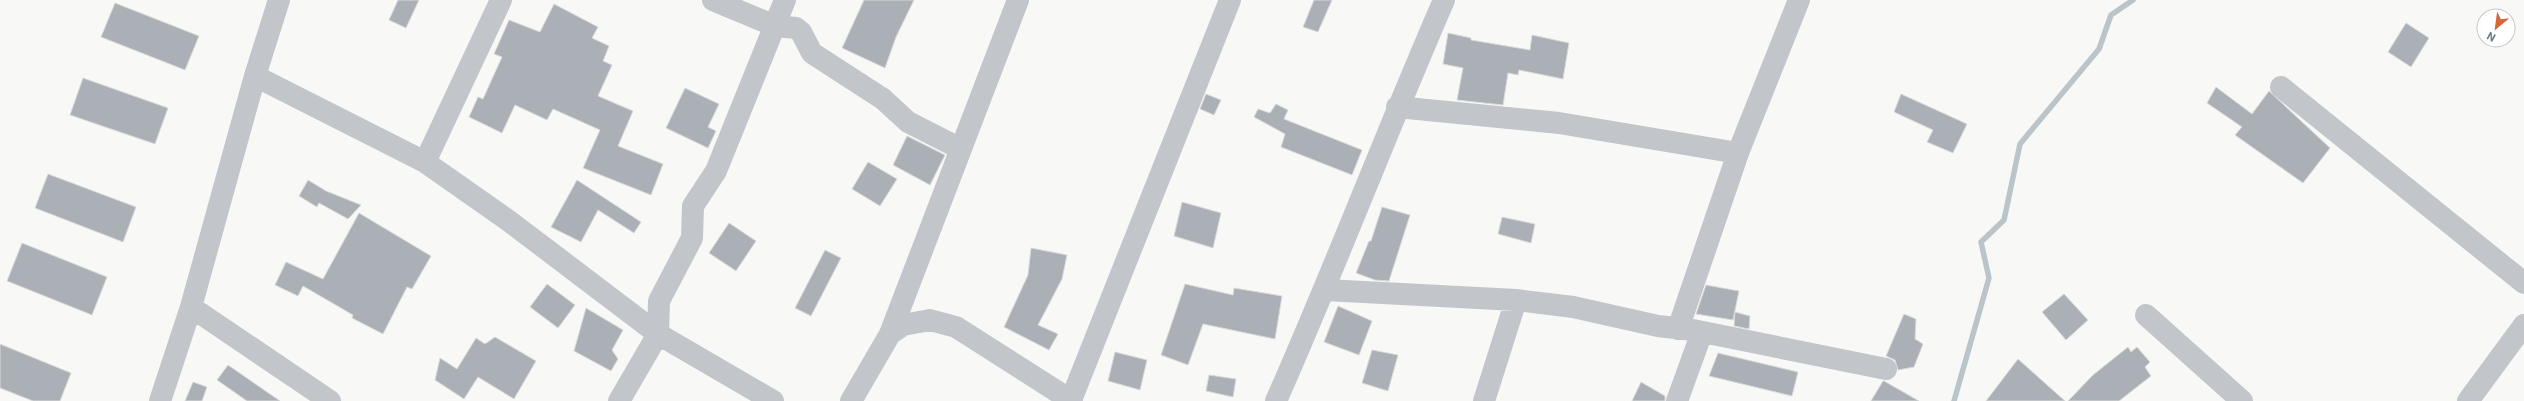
<svg xmlns="http://www.w3.org/2000/svg" width="2524" height="401" font-family="Roboto,sans-serif">
	<rect width="100%" height="100%" fill="#f8f8f6"/>
	<g fill="none" stroke-linecap="round" stroke-linejoin="round">
		<!-- stream -->
		<path stroke="#bbc4c9" stroke-width="5.5" d="M1954,401L1989,278L1981,242L2004,220L2020,144L2099,49L2111,15L2133,0"/>
	</g>
	<!-- building -->
	<path fill="#aab0b6" stroke="#dadad8" d="M398,0H419L406,28L389,20Z
		M864,0H914L896,37L885,68L842,48Z
		M1314,0H1332L1318,32L1303,27Z
		M115,3L199,36L185,70L101,37Z
		M554,4L598,27L592,38L609,46L603,61L612,65L598,96L633,111L618,146L663,164L651,195L583,168L600,130L553,109L547,120L515,105L502,133L469,117L478,97L483,99L502,57L494,54L509,20L540,32Z
		M2406,23L2429,38L2411,67L2388,52Z
		M1448,33L1471,38V40L1530,50L1532,35L1569,43L1563,79L1519,70L1518,75L1508,73L1503,105L1457,100L1463,68L1443,64Z
		M83,78L168,108L155,144L70,115Z
		M2216,87L2252,114L2269,91L2330,148L2303,183L2235,135L2242,127L2207,103Z
		M685,88L719,104L708,127L716,131L708,148L666,128Z
		M1206,94L1221,100L1214,115L1200,109Z
		M1901,94L1967,124L1953,153L1927,142L1933,130L1894,112Z
		M1276,104L1288,110L1284,119L1362,150L1352,175L1281,147L1285,134L1254,117L1258,109L1270,113Z
		M907,136L945,155L930,185L893,165Z
		M868,162L897,179L880,206L852,189Z
		M48,174L136,207L123,242L35,208Z
		M308,180L326,191L361,205L348,219L319,203L317,207L299,196Z
		M577,180L641,222L634,233L598,210L581,242L551,227Z
		M1182,202L1221,213L1213,248L1174,236Z
		M1382,207L1410,215L1389,281L1375,280L1356,273L1369,241H1371Z
		M359,213L431,256L412,289L407,287L383,334L352,318L353,315L303,286L298,296L275,285L286,262L323,279Z
		M1502,217L1535,224L1531,243L1498,234Z
		M729,223L756,241L736,271L709,253Z
		M22,243L107,277L92,315L7,281Z
		M1031,248L1067,255L1062,279L1038,325L1058,334L1049,350L1004,327L1028,275Z
		M825,250L841,258L811,316L795,308Z
		M547,284L575,305L558,328L530,307Z
		M1185,284L1233,295L1234,288L1282,296L1275,339L1203,324L1188,365L1161,355Z
		M1706,285L1739,291L1733,320L1696,314Z
		M2064,294L2088,320L2066,340L2042,312Z
		M1338,306L1372,321L1359,355L1324,342Z
		M586,308L623,330L612,350L618,359L611,371L574,351Z
		M1735,312L1750,316L1749,329L1734,326Z
		M1904,314L1916,319L1915,339L1923,344L1914,367L1898,370L1895,360L1886,356Z
		M495,337L536,361L514,399L478,377L464,399L435,380L440,358L457,369L476,338L485,344Z
		M0,344L71,373L60,401H33L0,388Z
		M2128,347L2131,352L2137,347L2150,362L2145,367L2151,376L2119,401H2068L2093,375Z
		M1372,350L1398,355L1388,391L1362,383Z
		M1115,352L1147,360L1140,390L1108,381Z
		M1718,353L1798,372L1792,396L1709,376Z
		M2018,359L2065,401H1986Z
		M228,365L280,401H247L217,380Z
		M1209,375L1236,379L1233,397L1206,391Z
		M1883,381H1884L1919,401H1871Z
		M193,382L207,387L202,401H185Z
		M1641,382L1665,396V401H1632Z"/>
	<g fill="none" stroke-linecap="round" stroke-linejoin="round">
		<!-- minor -->
		<path stroke="#c2c5c9" stroke-width="22" d="M713,0L775,26L796,28L801,32L812,53L883,99L908,122L961,149
			M255,76L425,162L509,221L658,334L773,401
			M2281,87L2524,283
			M1397,107L1559,123L1738,153
			M425,162L501,0
			M1325,290L1516,300L1573,307L1658,326L1693,330L1886,369
			M191,307L330,401
			M2146,315L2242,401
			M1678,329L1738,153L1799,0
			M890,334L1018,0
			M1071,400L1230,0
			M160,401L191,307L255,76L279,0
			M619,401L658,334L659,301L692,238L693,206L716,171L785,0
			M851,401L890,334L903,325L930,320L956,327L1072,401
			M1276,401C1335,268 1386,133 1444,0
			M1484,401L1516,300
			M1677,401L1702,332
			M2468,401L2524,325"/>
	</g>
	<!-- north arrow -->
	<g transform="translate(2496 28) rotate(209)"><circle r="19" fill="#ffffff" stroke="#c3c9ce"/>
	<path d="M0-3L7 15L0 10L-7 15Z" fill="#d4663a"/>
	<text y="-6" font-size="11" font-weight="bold" text-anchor="middle" fill="#6a7784">N</text>
	</g>
</svg>
